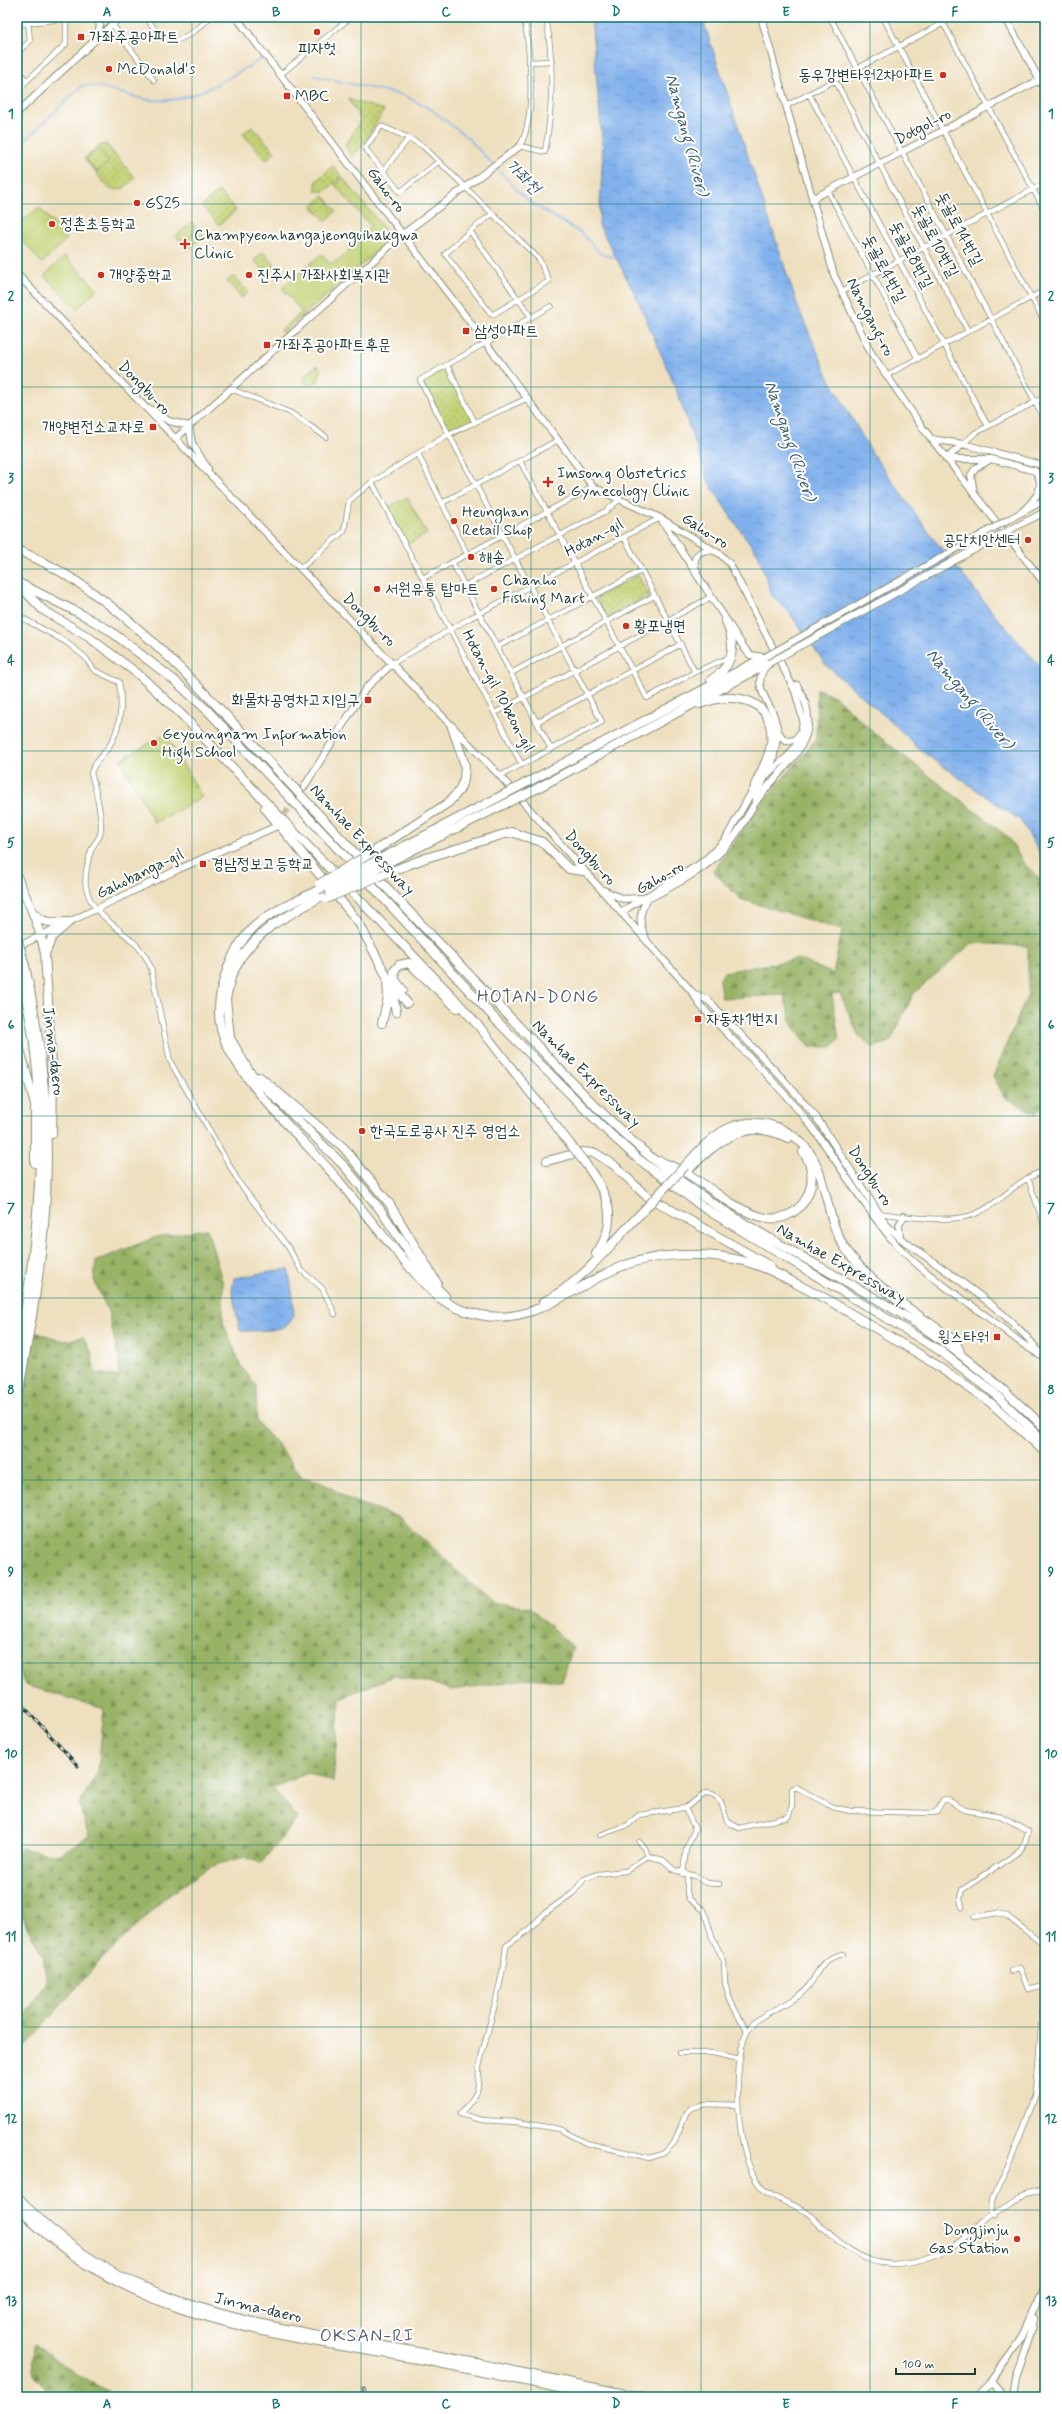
<svg xmlns="http://www.w3.org/2000/svg" width="1062" height="2414" font-family="Mynerve,'Poor Story',sans-serif">
	<defs>
		<pattern id="grass-dots" width="8" height="8" patternUnits="userSpaceOnUse"><rect width="8" height="8" fill="#c2d174"/><path d="M2 2h.1M6 6h.1" fill="none" stroke="#a6b465" stroke-width="1.8" stroke-linecap="round"/></pattern>
		<pattern id="forest-firs" width="22" height="20" patternUnits="userSpaceOnUse"><rect width="22" height="20" fill="#99b366"/><path d="M5 1l3.5 6h-7zM16 11l3.5 6h-7z" fill="#7c9355"/></pattern>
		<pattern id="water-ripples" width="26" height="14" patternUnits="userSpaceOnUse"><rect width="26" height="14" fill="#81b1ec"/><path d="M2 4q2-2 4 0t4 0M15 11q2-2 4 0t4 0" fill="none" stroke="#6991c0"/></pattern>
	</defs>
	<rect width="100%" height="100%" fill="#fff"/>
	<filter id="ink" filterUnits="userSpaceOnUse"><feTurbulence type="fractalNoise" baseFrequency=".025" numOctaves="2"/><feDisplacementMap in="SourceGraphic" scale="8" xChannelSelector="R" yChannelSelector="G"/><feConvolveMatrix kernelMatrix="1 2 1 2 8 2 1 2 1" color-interpolation-filters="sRGB"/></filter>
	<filter id="wash" filterUnits="userSpaceOnUse"><feTurbulence type="fractalNoise" baseFrequency=".012" numOctaves="4" result="noise"/><feDisplacementMap in="SourceGraphic" scale="16" xChannelSelector="R" yChannelSelector="G"/><feGaussianBlur stdDeviation="0.9" result="paint"/><feColorMatrix in="noise" values="0 0 0 0 0 0 0 0 0 0 0 0 0 0 0 0 0 1.4 0 .05"/><feComposite in="paint" operator="in"/></filter>
	<g filter="url(#wash)">
		<rect width="100%" height="100%" fill="#eedfbe"/>
		<!-- grass -->
		<path fill="url(#grass-dots)" stroke="#708754" d="M348,99L384,110L361,148L352,157L345,146L361,120Z
			M252,126L275,152L266,160L243,134Z
			M106,144L135,178L124,188L115,190L110,189L84,159L99,146Z
			M333,166L342,177L325,191H316V181Z
			M219,191L236,210L219,225L202,206Z
			M324,196L336,211L326,221L312,206Z
			M192,222L197,229L182,243L176,236Z
			M198,229L204,236L188,250L182,243Z
			M263,252L275,265L266,273L254,260Z
			M233,276L248,292L242,298L227,281Z
			M317,365L321,370L318,381L307,385L302,378Z
			M447,366L474,422L449,433L421,381Z
			M407,497L427,534L406,545L387,508Z
			M638,575L649,595L607,618L596,598Z"/>
		<!-- forest -->
		<path fill="url(#forest-firs)" stroke="#5c784d" d="M817,689L836,697L873,732L1008,837L1024,864L1045,883V1106L1035,1113L1005,1098L993,1076L1028,994V946L972,943L914,993L890,1042L873,1047L858,1035L840,993L832,994L839,1040L833,1047H810L792,1024L784,995L722,998L719,981L724,972L799,959L833,974L842,930L740,899L713,871L763,802L816,739Z
			M207,1229L223,1284V1322L241,1366L256,1386L257,1422L278,1445L302,1477L320,1481L348,1499L401,1518L491,1602L530,1608L573,1647L562,1682L533,1678L452,1690L434,1684L394,1676L340,1698L333,1782L308,1773L272,1788L298,1818L261,1863L244,1857L209,1867L164,1899L100,1961L17,2055V2031L46,1980L43,1955L28,1929L17,1902V1851L20,1848L58,1855L89,1836L79,1805L98,1771L104,1709L25,1685L17,1666V1442L34,1332L65,1341L83,1337L91,1351L95,1373L119,1377V1361L108,1311L94,1280L96,1261L156,1237Z
			M35,2343L78,2376L121,2397H47L48,2393L33,2372Z"/>
		<!-- garden -->
		<path fill="#c2d174" stroke="#708754" d="M99,149L109,162L97,172L86,159Z
			M343,178L388,233L386,243L283,333L281,330L302,312L282,288L322,254L330,264L334,261L336,262L364,237L361,234L371,226L335,185Z
			M39,207L67,239L42,263L17,234V226Z
			M65,256L97,289L77,309L44,276Z
			M165,734L202,797L155,823L120,760Z"/>
		<!-- water -->
		<path fill="url(#water-ripples)" stroke="#507790" d="M591,17H702L799,310L830,380L872,453L933,538L993,613L1045,672V862L1021,821L921,751L894,724L826,665L789,612L772,596L758,554L732,519L708,481L676,389L637,298L599,225L603,150Z
			M288,1269C299,1326 300,1331 240,1331L232,1291L234,1278Z"/>
		<g fill="none" stroke-linecap="round" stroke-linejoin="round">
			<!-- stream -->
			<path stroke="#81b1ec" stroke-width="1.5" d="M315,76L403,95L432,110L468,138L493,165
				M17,148L82,86C104,84 122,95 144,99C188,108 226,78 263,58
				M495,167L528,201L581,233L601,254L619,259"/>
		</g>
	</g>
	<g filter="url(#ink)">
		<g fill="none" stroke-linecap="round" stroke-linejoin="round">
			<!-- secondary-tunnel -->
			<path stroke="#c5bfa2" stroke-width="6" stroke-dasharray="6 3" stroke-linecap="butt" d="M279,821L296,798"/>
			<defs>
				<path id="street" d="M146,17C151,24 157,34 164,39C176,48 202,26 210,17
					M524,17C530,51 537,115 520,146L545,152C553,107 554,62 546,17
					M830,17L1045,420
					M883,17L1045,323
					M940,17L1045,211
					M17,24L82,17
					M112,24L154,80
					M17,53L30,41L28,21
					M529,62L552,61
					M17,70L27,81
					M281,74L351,17
					M835,80L968,331
					M17,90L66,44V18
					M809,94L988,426
					M786,106L955,17
					M438,162L400,192L365,148L381,126L409,138L424,147L539,259L549,281L492,315L445,254L470,231L492,214
					M383,171L409,138
					M828,191L918,359
					M470,231L531,317
					M842,291L1045,183
					M447,365L475,423
					M887,375L1045,290
					M231,389L291,413L326,437
					M963,444L975,433L1045,397
					M418,454L467,554
					M520,461L647,698L695,672L730,657
					M372,482L522,765
					M442,503L558,440
					M624,537L695,672
					M452,562L551,749
					M300,569L344,531L349,501L372,482L449,434L528,398
					M423,578L593,487
					M464,586L606,511L619,500
					M17,615L66,642L85,657L94,670L119,682C123,703 121,729 108,748C102,756 94,763 91,773C95,786 104,823 100,835C98,840 94,844 92,848C88,858 84,877 86,887C93,924 138,931 151,968L170,1061L240,1184L288,1247L301,1270L322,1288L335,1314
					M497,647L641,571
					M393,663L470,618L660,518
					M511,673L654,596
					M495,713L711,597
					M537,722L681,644
					M500,776L602,722L420,380L551,306
					M1028,1178L1045,1228
					M878,1213C904,1216 951,1224 975,1214C1001,1204 1017,1178 1045,1171
					M600,1835L628,1825L639,1815L685,1808L706,1793C724,1794 722,1810 728,1822L739,1828L788,1817L792,1806V1789L796,1787L832,1807L851,1811L931,1813L936,1812L943,1800L946,1799L965,1810L1001,1816L1028,1831L1025,1843L1020,1851L962,1890L960,1898L962,1907
					M639,1842L645,1848L648,1856L663,1860L674,1870L695,1876L706,1883L719,1884
					M648,1856L626,1871L598,1874L584,1879L573,1893L545,1913L526,1932L506,1946C502,1985 489,2024 480,2062C477,2073 481,2085 475,2095C471,2102 465,2108 460,2114L482,2120L517,2122L559,2129L586,2143L650,2158L664,2153L674,2143L686,2113L691,2108L706,2104L738,2105
					M683,1874L686,1849L695,1829L685,1808
					M687,1875V1893L689,1899L704,1910L712,1937L724,1961L725,1983L731,2002L747,2032C731,2064 736,2160 761,2187C773,2201 798,2203 811,2216C833,2237 858,2264 892,2264C911,2264 937,2256 953,2246C981,2228 1009,2192 1045,2192
					M974,1917L997,1913L1007,1916L1045,1946
					M1011,1971L1020,1968L1028,1989L1045,1985
					M747,2032C759,2011 785,2009 802,1993C821,1976 814,1961 843,1954
					M679,2053H713L740,2059
					M994,2216L991,2211L992,2200L1011,2160L1036,2095L1042,2012L1045,2008"/>
				<path id="secondary" d="M95,17L100,24L98,35
					M236,17L486,343L593,487L660,518L720,554L730,564L795,691L803,720L800,740L788,756L756,784L725,840L708,857L698,865L629,907L621,913
					M761,17L834,275L870,351L922,427L1045,584
					M1005,17L1045,90
					M17,113L120,17
					M812,199L1045,77
					M17,274L500,776L693,993L700,1005C737,1045 778,1083 811,1126C840,1164 863,1206 894,1242C920,1271 955,1293 986,1316C1006,1330 1021,1346 1043,1356
					M150,409L169,421L189,426L192,443L208,469
					M175,439L403,234L520,146
					M931,439L963,444L1045,466
					M946,459H991L1035,471C1048,488 1033,501 1021,513
					M946,459L963,444
					M974,493L971,475L976,468L991,459
					M1011,518L1045,500
					M661,519L745,649L750,655L764,657
					M1015,527L1045,512
					M697,571C690,557 700,548 714,551
					M767,665C751,684 767,698 774,716C777,726 777,734 786,741L795,740L800,733
					M304,787L366,688L393,663
					M755,798L773,760L778,732
					M601,889L623,899L640,898
					M652,897C680,882 709,868 729,843C742,829 749,810 761,795C789,759 828,736 797,685
					M646,939C639,923 638,915 647,900
					M17,947L179,869L275,827
					M693,993L709,1001L783,1079L816,1117L886,1224L900,1238C943,1270 1013,1313 1042,1356
					M900,1238L899,1225L904,1216
					M976,2397L990,2380
					M1002,2397L990,2380L1021,2338L1045,2287
					M1012,2397L1015,2379L1033,2326L1034,2318"/>
				<path id="highway" d="M17,550C102,584 176,662 238,728C280,773 322,818 364,863
					M17,582L83,615L109,630L174,680L208,711L356,868
					M19,585L43,610L90,638L138,674L181,714L452,996L482,1030L570,1144
					M711,680C735,665 736,645 726,621
					M700,704C735,690 776,699 771,744C769,758 761,772 755,785
					M528,782L765,657
					M534,790L769,663
					M265,808L359,923L389,981L407,1003
					M371,853L448,803L459,791L464,779L465,765L452,727
					M378,860L499,797
					M383,865L505,804
					M389,872L426,858L511,832L542,842L569,869L583,871
					M373,873C425,929 478,984 531,1039C578,1088 623,1138 678,1179C753,1235 840,1274 919,1325C965,1355 1005,1390 1045,1428
					M17,877C29,903 40,927 45,954L53,1081L52,1134
					M364,877L498,1022L606,1130L637,1158L704,1208L939,1350L993,1392L1045,1442
					M318,890C298,901 273,910 256,925C242,938 232,955 226,973C220,990 217,1011 221,1029C232,1076 307,1142 339,1181C360,1207 380,1233 402,1258C414,1272 426,1288 441,1299C452,1307 466,1312 480,1315C533,1326 574,1286 620,1267C659,1251 719,1251 759,1266C781,1274 801,1287 822,1297
					M322,896L272,925L254,941L241,957L231,977L226,999L230,1038L249,1071L345,1167L379,1208L425,1276L445,1296
					M35,914C44,925 56,922 69,922L52,937L45,954
					M17,962C55,1094 40,1230 17,1362
					M392,987L396,1012
					M403,990L395,980L394,971L399,965L409,963L457,1008
					M382,1023L388,997L387,979
					M17,1038L35,1105V1163
					M260,1077L343,1147L389,1203L437,1283
					M547,1161L581,1152L595,1153L614,1165L645,1195L770,1266
					M660,1161C669,1165 679,1169 688,1174C711,1188 735,1210 762,1217C800,1227 826,1182 803,1152
					M585,1163C607,1193 621,1219 596,1254
					M685,1166C697,1153 708,1140 723,1131C758,1111 800,1129 816,1164C829,1193 828,1227 848,1252C876,1290 918,1314 955,1341L960,1352
					M689,1169C718,1141 746,1116 788,1138
					M818,1294L924,1357L991,1403L1045,1452
					M543,1302C581,1284 614,1240 644,1210
					M17,1401C27,1343 39,1284 44,1225C52,1137 44,1052 25,966
					M17,2196C125,2319 291,2328 440,2356C508,2369 574,2384 641,2397
					M17,2206C126,2325 290,2335 439,2363C493,2374 547,2386 602,2397"/>
			</defs>
			<!-- street casing -->
			<use href="#street" stroke="#868e79" stroke-width="6"/>
			<!-- secondary casing -->
			<use href="#secondary" stroke="#868e79" stroke-width="8"/>
			<!-- highway casing -->
			<use href="#highway" stroke="#868e79" stroke-width="10"/>
			<!-- street -->
			<use href="#street" stroke="#fff" stroke-width="4.5"/>
			<!-- secondary -->
			<use href="#secondary" stroke="#fff" stroke-width="6"/>
			<!-- highway -->
			<use href="#highway" stroke="#fff" stroke-width="8"/>
			<defs>
				<path id="rail" d="M17,1699L78,1766
					M364,2389L367,2397"/>
			</defs>
			<!-- rail casing -->
			<use href="#rail" stroke="#1f3d34" stroke-width="3"/>
			<!-- rail -->
			<use href="#rail" stroke="#fff" stroke-width="1.5" stroke-dasharray="4.5" stroke-linecap="butt"/>
			<defs>
				<path id="secondary-bridge" d="M765,657L1011,518
					M769,663L1015,527"/>
				<path id="highway-bridge" d="M499,797L528,782
					M505,804L534,790
					M319,884L371,853
					M318,890L378,860
					M330,892L383,865
					M326,899L389,872
					M17,937L25,966
					M570,1144L585,1163
					M644,1210L685,1166"/>
			</defs>
			<!-- secondary-bridge casing -->
			<use href="#secondary-bridge" stroke="#868e79" stroke-width="8" stroke-linecap="butt"/>
			<!-- highway-bridge casing -->
			<use href="#highway-bridge" stroke="#868e79" stroke-width="10" stroke-linecap="butt"/>
			<!-- secondary-bridge -->
			<use href="#secondary-bridge" stroke="#fff" stroke-width="6"/>
			<!-- highway-bridge -->
			<use href="#highway-bridge" stroke="#fff" stroke-width="8"/>
		</g>
	</g>
	<!-- grid -->
	<path fill="none" stroke="#0f766e" stroke-width="1" stroke-opacity="0.55" d="M192,17V2397M361,17V2397M531,17V2397M701,17V2397M870,17V2397M17,204H1045M17,387H1045M17,569H1045M17,751H1045M17,934H1045M17,1116H1045M17,1298H1045M17,1480H1045M17,1663H1045M17,1845H1045M17,2027H1045M17,2210H1045"/>
	<!-- markers -->
	<g fill="#c8321e" stroke="#fff" stroke-width="1.5">
		<circle cx="317" cy="32" r="4"/>
		<rect x="77" y="33" width="8" height="8" rx="2"/>
		<circle cx="109" cy="69" r="4"/>
		<circle cx="943" cy="75" r="4"/>
		<rect x="283" y="92" width="8" height="8" rx="2"/>
		<circle cx="137" cy="203" r="4"/>
		<circle cx="52" cy="224" r="4"/>
		<path d="M183 238h4v4h4v4h-4v4h-4v-4h-4v-4h4z"/>
		<circle cx="101" cy="275" r="4"/>
		<circle cx="249" cy="275" r="4"/>
		<rect x="462" y="327" width="8" height="8" rx="2"/>
		<rect x="263" y="341" width="8" height="8" rx="2"/>
		<rect x="149" y="423" width="8" height="8" rx="2"/>
		<path d="M546 476h4v4h4v4h-4v4h-4v-4h-4v-4h4z"/>
		<circle cx="454" cy="521" r="4"/>
		<circle cx="1028" cy="540" r="4"/>
		<circle cx="471" cy="557" r="4"/>
		<circle cx="377" cy="589" r="4"/>
		<circle cx="494" cy="589" r="4"/>
		<circle cx="626" cy="626" r="4"/>
		<rect x="364" y="696" width="8" height="8" rx="2"/>
		<circle cx="154" cy="743" r="4"/>
		<rect x="199" y="860" width="8" height="8" rx="2"/>
		<rect x="694" y="1015" width="8" height="8" rx="2"/>
		<circle cx="362" cy="1131" r="4"/>
		<rect x="993" y="1333" width="8" height="8" rx="2"/>
		<circle cx="1017" cy="2239" r="4"/>
	</g>
	<g text-anchor="middle" dominant-baseline="central" stroke-width="4" stroke-linejoin="round" paint-order="stroke">
		<!-- poi labels -->
		<g font-size="16" fill="#1f3d34" stroke="#fff" text-anchor="start">
			<text x="89" y="37">가좌주공아파트</text>
			<text x="317" y="48" text-anchor="middle">피자헛</text>
			<text x="117" y="69">McDonald's</text>
			<text x="935" y="75" text-anchor="end">동우강변타워2차아파트</text>
			<text x="295" y="96">MBC</text>
			<text x="145" y="203">GS25</text>
			<text x="60" y="224">정촌초등학교</text>
			<text x="194" y="235">Champyeonhangajeonguihakgwa<tspan x="194" dy="18">Clinic</tspan></text>
			<text x="109" y="275">개양중학교</text>
			<text x="257" y="275">진주시 가좌사회복지관</text>
			<text x="474" y="331">삼성아파트</text>
			<text x="275" y="345">가좌주공아파트후문</text>
			<text x="145" y="427" text-anchor="end">개양변전소교차로</text>
			<text x="557" y="473">Imsong Obstetrics<tspan x="557" dy="18">&amp; Gynecology Clinic</tspan></text>
			<text x="462" y="512">Heunghan<tspan x="462" dy="18">Retail Shop</tspan></text>
			<text x="1020" y="540" text-anchor="end">공단치안센터</text>
			<text x="479" y="557">해송</text>
			<text x="502" y="580">Chanho<tspan x="502" dy="18">Fishing Mart</tspan></text>
			<text x="385" y="589">서원유통 탑마트</text>
			<text x="634" y="626">황포냉면</text>
			<text x="360" y="700" text-anchor="end">화물차공영차고지입구</text>
			<text x="162" y="734">Geyoungnam Information<tspan x="162" dy="18">High School</tspan></text>
			<text x="211" y="864">경남정보고등학교</text>
			<text x="706" y="1019">자동차1번지</text>
			<text x="370" y="1131">한국도로공사 진주 영업소</text>
			<text x="989" y="1337" text-anchor="end">윙스타워</text>
			<text x="1009" y="2230" text-anchor="end">Dongjinju<tspan x="1009" dy="18">Gas Station</tspan></text>
		</g>
		<!-- street labels -->
		<g font-size="16" fill="#1f3d34" stroke="#fff">
			<text transform="translate(923 127) rotate(-27)">Dotgol-ro</text>
			<text transform="translate(386 190) rotate(53)">Gaho-ro</text>
			<text transform="translate(959 229) rotate(62)">돗골로14번길</text>
			<text transform="translate(935 241) rotate(62)">돗골로10번길</text>
			<text transform="translate(911 255) rotate(62)">돗골로8번길</text>
			<text transform="translate(884 269) rotate(62)">돗골로4번길</text>
			<text transform="translate(870 317) rotate(63)">Namgang-ro</text>
			<text transform="translate(144 388) rotate(46)">Dongbu-ro</text>
			<text transform="translate(705 531) rotate(33)">Gaho-ro</text>
			<text transform="translate(594 538) rotate(-28)">Hotan-gil</text>
			<text transform="translate(369 620) rotate(45)">Dongbu-ro</text>
			<text transform="translate(498 691) rotate(62)">Hotan-gil 10beon-gil</text>
			<text transform="translate(362 840) rotate(47)">Namhae Expressway</text>
			<text transform="translate(590 858) rotate(48)">Dongbu-ro</text>
			<text transform="translate(140 874) rotate(-26)">Gahobanga-gil</text>
			<text transform="translate(660 878) rotate(-29)">Gaho-ro</text>
			<text transform="translate(53 1051) rotate(83)">Jinma-daero</text>
			<text transform="translate(586 1074) rotate(45)">Namhae Expressway</text>
			<text transform="translate(870 1176) rotate(57)">Dongbu-ro</text>
			<text transform="translate(841 1264) rotate(30)">Namhae Expressway</text>
			<text transform="translate(258 2308) rotate(13)">Jinma-daero</text>
		</g>
		<!-- water labels -->
		<g font-size="17" font-style="italic" fill="#3c606b" stroke="#fff">
			<text transform="translate(687 135) rotate(75)">Namgang (River)</text>
			<text transform="translate(523 177) rotate(44)">가좌천</text>
			<text transform="translate(790 441) rotate(71)">Namgang (River)</text>
			<text transform="translate(970 699) rotate(50)">Namgang (River)</text>
		</g>
		<!-- quarter labels -->
		<g font-size="18" letter-spacing="1" fill="#57626e" stroke="#fff">
			<text x="538" y="997">HOTAN-DONG</text>
			<text x="367" y="2336">OKSAN-RI</text>
		</g>
	</g>
	<!-- margin -->
	<rect width="1062" height="2414" fill="none" stroke="#fff" stroke-width="44"/>
	<!-- scale -->
	<path d="M896 2368v6h79v-6" fill="none" stroke="#1f3d34" stroke-width="2"/>
	<text x="902" y="2368" font-size="12" fill="#1f3d34" stroke="#ffffff" stroke-width="3" paint-order="stroke">100 m</text>
	<rect x="22" y="22" width="1018" height="2370" fill="none" stroke="#0f766e" stroke-width="1.5"/>
	<g font-size="13" text-anchor="middle" font-weight="bold" fill="#0f766e">
		<text x="107" y="16">A</text>
		<text x="276" y="16">B</text>
		<text x="446" y="16">C</text>
		<text x="616" y="16">D</text>
		<text x="786" y="16">E</text>
		<text x="955" y="16">F</text>
		<text x="11" y="118">1</text>
		<text x="1051" y="118">1</text>
		<text x="11" y="300">2</text>
		<text x="1051" y="300">2</text>
		<text x="11" y="482">3</text>
		<text x="1051" y="482">3</text>
		<text x="11" y="665">4</text>
		<text x="1051" y="665">4</text>
		<text x="11" y="847">5</text>
		<text x="1051" y="847">5</text>
		<text x="11" y="1029">6</text>
		<text x="1051" y="1029">6</text>
		<text x="11" y="1212">7</text>
		<text x="1051" y="1212">7</text>
		<text x="11" y="1394">8</text>
		<text x="1051" y="1394">8</text>
		<text x="11" y="1576">9</text>
		<text x="1051" y="1576">9</text>
		<text x="11" y="1758">10</text>
		<text x="1051" y="1758">10</text>
		<text x="11" y="1941">11</text>
		<text x="1051" y="1941">11</text>
		<text x="11" y="2123">12</text>
		<text x="1051" y="2123">12</text>
		<text x="11" y="2305">13</text>
		<text x="1051" y="2305">13</text>
		<text x="107" y="2408">A</text>
		<text x="276" y="2408">B</text>
		<text x="446" y="2408">C</text>
		<text x="616" y="2408">D</text>
		<text x="786" y="2408">E</text>
		<text x="955" y="2408">F</text>
	</g>
</svg>
